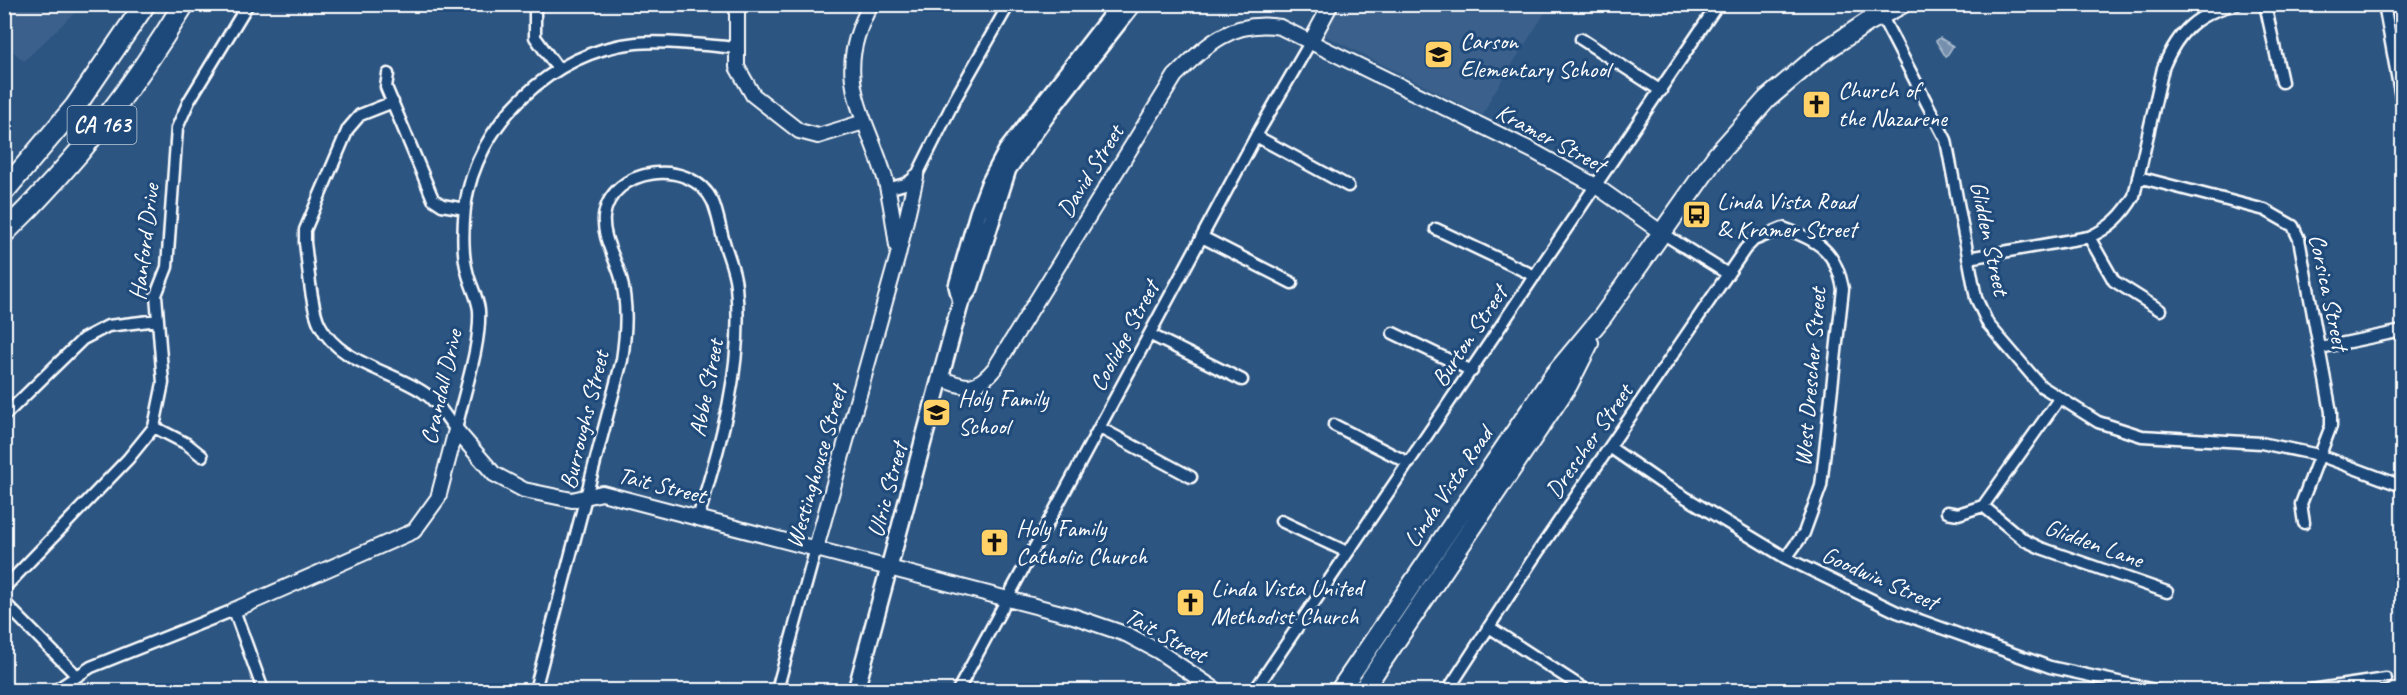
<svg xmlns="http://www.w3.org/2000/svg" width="2407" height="695" font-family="Caveat,sans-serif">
	<rect width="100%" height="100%" fill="#2c5582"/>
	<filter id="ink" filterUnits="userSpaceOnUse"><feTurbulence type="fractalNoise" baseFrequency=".0167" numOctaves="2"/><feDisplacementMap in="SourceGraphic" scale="12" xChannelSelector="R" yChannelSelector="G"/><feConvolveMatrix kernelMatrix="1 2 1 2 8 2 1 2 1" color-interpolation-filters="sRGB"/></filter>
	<g filter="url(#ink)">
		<!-- built -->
		<path fill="#3b618b" d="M4,5L5,4L83,5L24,61L5,44Z
			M1337,5H1550L1492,96L1483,115L1322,34Z"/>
		<!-- water -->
		<path fill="#748fad" stroke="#acbcce" stroke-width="1.5" d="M1940,38L1953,46L1946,57L1936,41Z"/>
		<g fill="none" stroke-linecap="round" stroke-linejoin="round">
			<defs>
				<path id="minor" d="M535,4V37L558,69
					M2265,4L2282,82
					M2384,4L2402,103
					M1881,15L1946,140L1976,298L1988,324L2041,386L2098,422L2142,436L2261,443L2319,455L2402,486
					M1581,39L1661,91
					M388,74L386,87L433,199L442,205L465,209
					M393,102L360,115L348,129L305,230V243C308,264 311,309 320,325C339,363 390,370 423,392C437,401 446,417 456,430
					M1256,136L1348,186
					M2138,177L2265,210L2293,226L2299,239L2331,412V426L2301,504L2304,523
					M887,189L905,184L916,177L955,99L1009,4
					M1436,229L1535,276
					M1662,233L1728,274
					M1202,237L1292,283
					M2089,237L2114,281L2160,310
					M1968,258L2089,237C2110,228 2123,215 2134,196L2163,68C2178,31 2197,13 2237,4
					M1393,333L1472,371
					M1151,335L1242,380
					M2320,348L2402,331
					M4,416L83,339L108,326L158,320
					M1334,425L1409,463
					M154,427L187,444L202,456
					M1100,428L1191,477
					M456,430C463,394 481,347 479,310C477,295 470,285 467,271C462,252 463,227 465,207C476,124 552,51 636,43C663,40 708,45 736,48
					M1611,448L1660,482L1786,558L1897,612L2050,667L2155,690
					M1983,506L2024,540L2041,548L2167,592
					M1947,512L1958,514L1983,506L2059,399
					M1281,521L1347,552
					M4,588L128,459L154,427L163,383L156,295L167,267L177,128L189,101L248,4
					M4,602L77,676
					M1489,627L1586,690
					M56,690L91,667L234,610L263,690
					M535,690L622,360C626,332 628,306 621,278C616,259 602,238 604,217C610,167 691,156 713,202C718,214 720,229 724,242C728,256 735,271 736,286C744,365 721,443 698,518
					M777,690L816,548
					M958,690L1256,136L1311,41
					M1255,690L1718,4
					M1448,690L1531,562L1745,249L1754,240L1783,228C1817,240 1836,250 1843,289L1821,486L1804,533L1786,558
					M2311,690L2386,679"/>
				<path id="tertiary" d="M737,4V67L753,95L799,131L818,136L864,122
					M871,4C831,77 864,109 885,178C891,201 894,224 897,246
					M1311,41L1331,4
					M940,378C967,389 976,391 995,368L1175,76C1206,45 1232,19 1280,27L1533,151L1596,186L1662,233
					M456,430L494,474L524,490L572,500L602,493L1073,616L1128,635L1158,651L1216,690
					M816,548L898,255L916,177
					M234,610L414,531L438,498L456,430"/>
				<path id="secondary" d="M961,301L957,286L978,213L989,184L1007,150L1120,4
					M856,690L961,301L970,288L1008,169L1052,108L1133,4"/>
				<path id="primary" d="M1340,690L1554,375L1603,316L1717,155L1767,99L1820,54L1868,22L1902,4
					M1363,690L1568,385L1589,343"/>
				<path id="motorway" d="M4,191L75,107L145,4
					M4,233C77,162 131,91 184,4"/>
			</defs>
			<!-- minor casing -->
			<use href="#minor" stroke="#fff" stroke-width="15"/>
			<!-- tertiary casing -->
			<use href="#tertiary" stroke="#fff" stroke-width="18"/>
			<!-- secondary casing -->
			<use href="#secondary" stroke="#fff" stroke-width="20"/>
			<!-- primary casing -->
			<use href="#primary" stroke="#fff" stroke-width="22"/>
			<!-- motorway casing -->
			<use href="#motorway" stroke="#fff" stroke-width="24"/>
			<!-- minor -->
			<use href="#minor" stroke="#1f4a7a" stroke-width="10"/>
			<!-- tertiary -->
			<use href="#tertiary" stroke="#1f4a7a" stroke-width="14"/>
			<!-- secondary -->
			<use href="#secondary" stroke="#1f4a7a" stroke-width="15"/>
			<!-- primary -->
			<use href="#primary" stroke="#1f4a7a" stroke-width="18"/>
			<!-- motorway -->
			<use href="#motorway" stroke="#1f4a7a" stroke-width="20"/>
		</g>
	</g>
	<!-- icons -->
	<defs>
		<symbol id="school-square" viewBox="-11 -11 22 22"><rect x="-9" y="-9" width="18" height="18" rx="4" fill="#ffd166" stroke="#1f4a7a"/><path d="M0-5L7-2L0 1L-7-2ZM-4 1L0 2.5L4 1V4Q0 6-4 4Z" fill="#111"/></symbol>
		<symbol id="church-square" viewBox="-11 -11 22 22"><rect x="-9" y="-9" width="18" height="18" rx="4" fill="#ffd166" stroke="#1f4a7a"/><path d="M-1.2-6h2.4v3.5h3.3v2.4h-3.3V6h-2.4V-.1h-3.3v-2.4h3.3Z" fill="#111"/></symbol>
		<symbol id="bus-square" viewBox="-11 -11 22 22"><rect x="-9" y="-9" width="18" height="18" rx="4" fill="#ffd166" stroke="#1f4a7a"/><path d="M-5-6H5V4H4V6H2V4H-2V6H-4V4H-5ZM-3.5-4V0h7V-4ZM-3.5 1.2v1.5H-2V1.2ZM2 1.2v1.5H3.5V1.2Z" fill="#111"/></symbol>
	</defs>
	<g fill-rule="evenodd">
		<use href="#school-square" x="1422" y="38" width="33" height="33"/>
		<use href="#church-square" x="1800" y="88" width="33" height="33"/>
		<use href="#bus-square" x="1680" y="198" width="33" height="33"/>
		<use href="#school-square" x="920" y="396" width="33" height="33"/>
		<use href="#church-square" x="978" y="526" width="33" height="33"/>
		<use href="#church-square" x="1174" y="586" width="33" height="33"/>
	</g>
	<g text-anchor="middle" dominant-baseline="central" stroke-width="6" stroke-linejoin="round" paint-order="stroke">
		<!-- shield labels -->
		<rect fill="#1f4a7a" stroke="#bcc9d7" stroke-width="1.5" x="67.5" y="106" width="69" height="38" rx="4.5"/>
		<g font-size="22" font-weight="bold" fill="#fff">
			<text x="102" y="125">CA 163</text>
		</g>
		<!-- poi labels -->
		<g font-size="24" fill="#fff" stroke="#1f4a7a" text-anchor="start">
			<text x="1460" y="41">Carson<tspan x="1460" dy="28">Elementary School</tspan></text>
			<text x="1838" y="90">Church of<tspan x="1838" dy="28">the Nazarene</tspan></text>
			<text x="1717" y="201">Linda Vista Road<tspan x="1717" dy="28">&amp; Kramer Street</tspan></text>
			<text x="958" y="398">Holy Family<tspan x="958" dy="28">School</tspan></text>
			<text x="1016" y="528">Holy Family<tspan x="1016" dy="28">Catholic Church</tspan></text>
			<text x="1211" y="588">Linda Vista United<tspan x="1211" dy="28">Methodist Church</tspan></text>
		</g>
		<!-- street labels -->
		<g font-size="24" fill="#fff" stroke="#1f4a7a">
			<text transform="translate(1551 138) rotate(28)">Kramer Street</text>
			<text transform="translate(1090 171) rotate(-58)">David Street</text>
			<text transform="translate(1990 238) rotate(78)">Glidden Street</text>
			<text transform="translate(144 242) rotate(-83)">Hanford Drive</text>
			<text transform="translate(2329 292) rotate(78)">Corsica Street</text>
			<text transform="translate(1124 336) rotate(-62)">Coolidge Street</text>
			<text transform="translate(1469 336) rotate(-56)">Burton Street</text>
			<text transform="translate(1810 377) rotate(-85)">West Drescher Street</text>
			<text transform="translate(441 387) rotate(-77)">Crandall Drive</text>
			<text transform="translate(706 388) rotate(-79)">Abbe Street</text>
			<text transform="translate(584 420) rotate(-76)">Burroughs Street</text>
			<text transform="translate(1589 441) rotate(-55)">Drescher Street</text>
			<text transform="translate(816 467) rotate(-74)">Westinghouse Street</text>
			<text transform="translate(662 485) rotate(14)">Tait Street</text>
			<text transform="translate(1448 487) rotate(-56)">Linda Vista Road</text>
			<text transform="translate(887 490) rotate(-75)">Ulric Street</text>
			<text transform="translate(2094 543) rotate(20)">Glidden Lane</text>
			<text transform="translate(1880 578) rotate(24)">Goodwin Street</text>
			<text transform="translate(1166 635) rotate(29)">Tait Street</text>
		</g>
	</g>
	<!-- margin -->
	<rect width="2407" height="695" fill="none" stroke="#1f4a7a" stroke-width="24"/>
	<rect x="12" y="12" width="2383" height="671" fill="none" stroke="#fff" stroke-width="2" filter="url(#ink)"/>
</svg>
